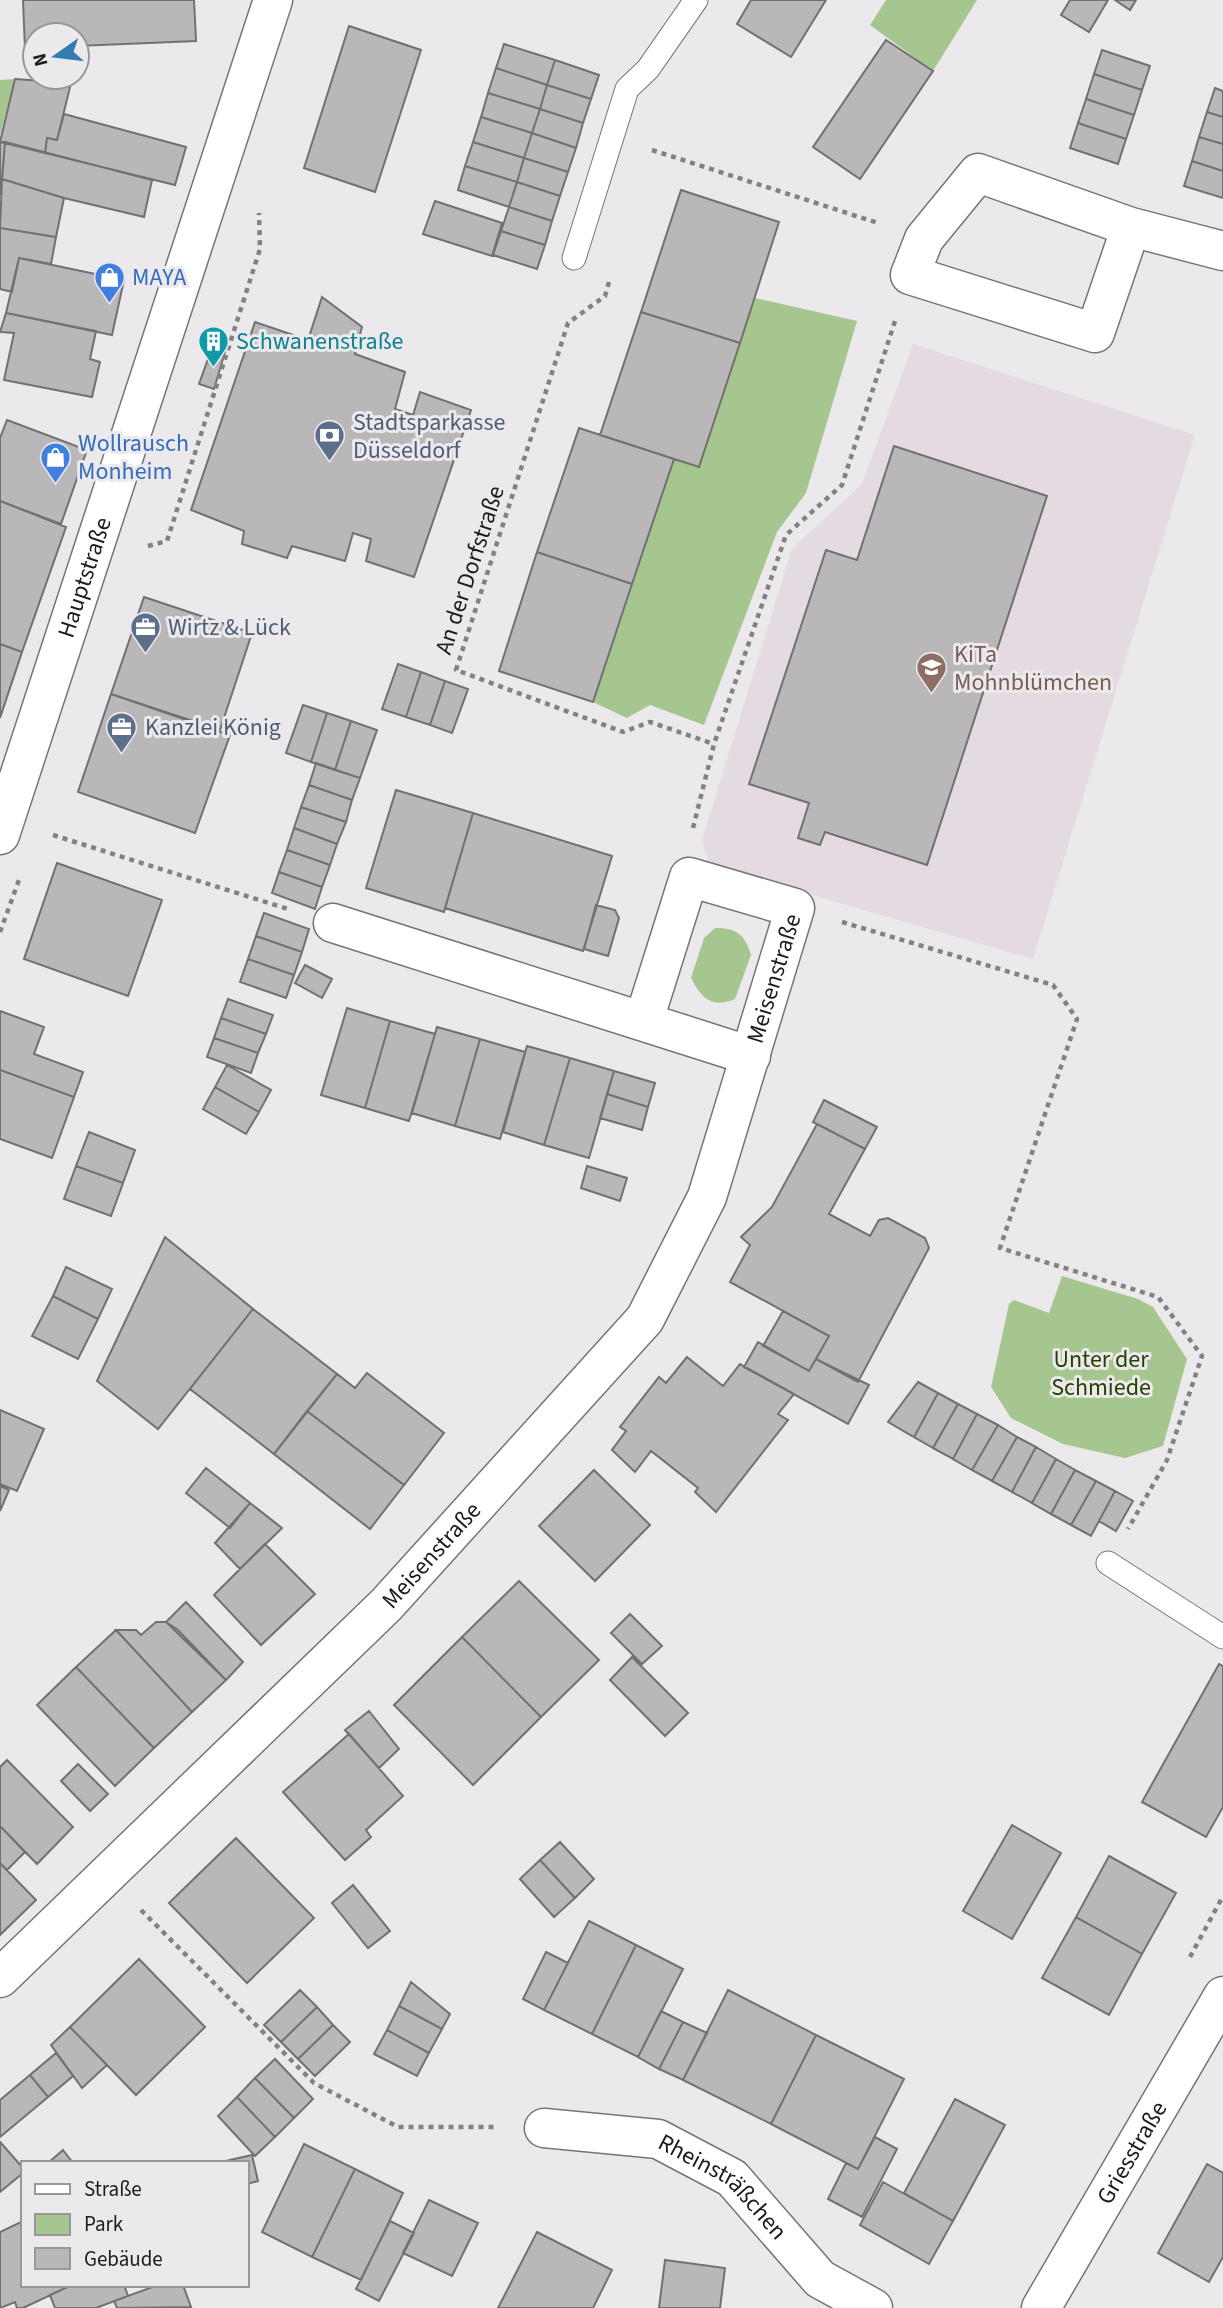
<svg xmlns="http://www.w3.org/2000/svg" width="1223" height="2308" font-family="'Source Sans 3',sans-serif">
	<rect width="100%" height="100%" fill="#ece9ec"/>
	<!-- built -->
	<path fill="#e3dae2" d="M913,344L1195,435L1033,959L709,865L702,840L792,549L862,484Z"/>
	<!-- green -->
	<path fill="#a6c68f" d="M886,0H977L933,71L870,25Z
		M15,79L0,135V80Z
		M755,298L857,321L806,493L777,532L704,725L650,705L627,718L593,702L674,459L699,466Z
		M715,928C736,928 745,934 751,955L735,999C712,1009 701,998 691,978L704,938Z
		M1062,1276L1138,1299L1153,1307L1187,1359L1163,1446L1125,1458L1063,1444L1011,1418L991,1387L1009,1304L1014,1300L1049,1313Z"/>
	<!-- building -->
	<path fill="#bab7b9" stroke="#727072" stroke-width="2" d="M23,0H194L196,41L77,46V35H35V48L25,49Z
		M751,0H826L791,57L737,24Z
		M1070,0H1108L1089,32L1061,15Z
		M1115,0H1136L1130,10Z
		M349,26L421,50L375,192L304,168Z
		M886,40L933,71L860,179L813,147Z
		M504,44L555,60L547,85L496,68Z
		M1102,50L1150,66L1142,90L1094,74Z
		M555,60L599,75L591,99L547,85Z
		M496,68L547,85L540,109L488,93Z
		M1094,74L1142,90L1134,115L1086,99Z
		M15,79L71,83L57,140L47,138L45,153L0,142Z
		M547,85L591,99L583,123L540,109Z
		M1215,88L1223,91V117L1207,112Z
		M488,93L540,109L532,133L481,117Z
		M1086,99L1134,115L1126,139L1078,123Z
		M540,109L583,123L576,148L532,133Z
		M1207,112L1223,117V144L1199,137Z
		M64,114L186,147L175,185L45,153L47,138L57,140Z
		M481,117L532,133L524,158L473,142Z
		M1078,123L1126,139L1118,164L1070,148Z
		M532,133L576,148L568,172L524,158Z
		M1199,137L1223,144V171L1192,161Z
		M0,142H5L1,194H0Z
		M5,142L152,180L144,217L64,198L2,179Z
		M473,142L524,158L517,182L465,166Z
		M524,158L568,172L560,196L517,182Z
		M1192,161L1223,171V198L1184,186Z
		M465,166L517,182L509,207L458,190Z
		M2,179L64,198L56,237L0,228Z
		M517,182L560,196L552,221L509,207Z
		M681,190L779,222L740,343L641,312Z
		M435,201L502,223L492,256L423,234Z
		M509,207L552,221L545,245L501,231Z
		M0,228L56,237L51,264L19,258L12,292L0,289Z
		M501,231L545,245L537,269L493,255Z
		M19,258L124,280L112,335L6,313Z
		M322,297L362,327L355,354L405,372L395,409L413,415L420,392L471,410L414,577L366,561L371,539L353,533L345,561L292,546L287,558L242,544L244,531L191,510L255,322L308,340Z
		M641,312L740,343L699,467L600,435Z
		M6,313L96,331L90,359L100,362L92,397L4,380L14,333L0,332Z
		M212,348L225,352L214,389L199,384Z
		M7,420L87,450L61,524L0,501V438Z
		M579,428L674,459L632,584L537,552Z
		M894,446L1047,496L927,865L825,832L820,845L798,838L809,803L749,784L826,550L857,560Z
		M0,501L66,527L22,652L0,644Z
		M537,552L632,584L593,702L499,671Z
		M144,597L252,633L220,730L111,694Z
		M0,644L22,652L0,718Z
		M398,664L421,672L406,717L382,709Z
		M421,672L445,681L430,725L406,717Z
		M445,681L468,689L452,733L430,725Z
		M111,694L230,735L195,833L78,792Z
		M303,705L327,713L311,762L286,753Z
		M327,713L351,721L335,770L311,762Z
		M351,721L377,730L360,778L335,770Z
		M316,763L360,778L352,800L309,785Z
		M309,785L352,800L346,822L301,807Z
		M396,790L473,813L444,912L366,888Z
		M301,807L346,822L337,844L294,828Z
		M473,813L612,856L583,951L445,908Z
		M294,828L337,844L330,865L287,850Z
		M287,850L330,865L322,887L279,872Z
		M57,863L162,900L128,996L24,959Z
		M279,872L322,887L315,909L272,893Z
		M596,905L615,910L619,918L608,956L584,949Z
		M264,913L309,929L302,952L256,936Z
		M256,936L302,952L294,975L248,959Z
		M248,959L294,975L286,998L240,982Z
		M305,965L332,979L322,998L295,983Z
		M228,999L273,1015L266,1034L221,1018Z
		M347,1008L390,1021L365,1108L321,1095Z
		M0,1011L44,1027L34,1054L83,1072L74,1097L0,1070Z
		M221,1018L266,1034L258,1053L214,1038Z
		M390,1021L435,1034L409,1121L365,1108Z
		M437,1027L480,1039L455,1126L412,1113Z
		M214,1038L258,1053L251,1073L207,1057Z
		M480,1039L525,1052L500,1139L455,1126Z
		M527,1046L570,1058L544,1145L503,1132Z
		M570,1058L614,1071L589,1158L544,1145Z
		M227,1065L271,1090L259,1112L215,1087Z
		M0,1070L74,1097L52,1158L0,1139Z
		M614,1071L655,1083L648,1107L607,1094Z
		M215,1087L259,1112L246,1134L203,1109Z
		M607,1094L648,1107L642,1130L600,1118Z
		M824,1100L877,1127L865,1149L813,1122Z
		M817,1124L865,1149L829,1214L870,1236L879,1220L888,1218L925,1238L929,1248L858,1382L816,1359L829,1336L730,1282L750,1245L741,1237L772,1207Z
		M89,1132L135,1150L123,1183L76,1166Z
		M76,1166L123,1183L111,1216L64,1199Z
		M587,1166L627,1178L620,1201L581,1188Z
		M165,1237L253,1309L158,1429L97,1381Z
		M66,1267L112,1289L98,1319L53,1296Z
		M53,1296L98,1319L78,1359L32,1336Z
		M253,1309L337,1374L274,1454L190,1389Z
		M783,1311L829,1336L809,1371L763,1346Z
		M758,1342L809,1371L816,1359L869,1385L848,1424L744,1367Z
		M687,1357L723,1386L740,1364L794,1394L778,1414L788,1420L716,1512L695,1492L698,1488L651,1451L635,1472L612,1450L626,1431L620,1427L659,1377L666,1383Z
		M367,1373L444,1433L404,1485L307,1411L337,1374L355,1388Z
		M918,1382L938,1393L914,1437L888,1422Z
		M938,1393L958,1404L933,1448L914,1437Z
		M958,1404L977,1414L953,1459L933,1448Z
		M0,1410L44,1429L17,1491L0,1484Z
		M307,1411L404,1485L370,1529L274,1454Z
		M977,1414L998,1425L972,1470L953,1459Z
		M998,1425L1017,1437L992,1481L972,1470Z
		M1017,1437L1036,1447L1012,1492L992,1481Z
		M1036,1447L1056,1459L1032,1503L1012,1492Z
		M1056,1459L1075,1470L1051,1514L1032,1503Z
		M206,1468L250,1503L230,1528L186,1493Z
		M594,1470L650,1525L595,1581L539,1526Z
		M1075,1470L1096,1481L1071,1525L1051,1514Z
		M1096,1481L1115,1491L1091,1536L1071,1525Z
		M0,1486L9,1490L0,1511Z
		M1115,1491L1133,1501L1116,1531L1099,1521Z
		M250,1503L282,1528L240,1569L215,1543Z
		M265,1544L315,1594L261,1645L214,1595Z
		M519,1581L599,1660L541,1717L462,1637Z
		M186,1602L243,1662L226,1680L166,1622Z
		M630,1614L662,1646L642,1664L611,1633Z
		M156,1622H166L178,1630L226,1680L192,1712L116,1630H136L141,1635Z
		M116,1630L192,1712L154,1748L76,1667Z
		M462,1637L541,1717L473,1785L394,1705Z
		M632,1657L688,1713L665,1736L610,1680Z
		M1219,1664L1223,1666V1807L1206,1837L1142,1802Z
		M76,1667L154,1748L115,1786L37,1705Z
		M369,1711L399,1749L379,1768L345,1730Z
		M349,1734L403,1796L366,1830L371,1837L345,1860L283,1792Z
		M7,1760L73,1827L37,1864L0,1826V1767Z
		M78,1764L108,1794L90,1811L61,1781Z
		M1012,1825L1061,1853L1012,1939L963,1911Z
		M0,1826L25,1852L7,1870L0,1863Z
		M236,1838L314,1918L247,1983L169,1903Z
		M560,1842L594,1879L575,1898L540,1860Z
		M1109,1856L1176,1893L1142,1954L1076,1917Z
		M540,1860L575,1898L554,1917L520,1879Z
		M0,1863L36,1900L0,1935Z
		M353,1885L390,1931L368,1948L332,1903Z
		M1076,1917L1142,1954L1109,2015L1042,1978Z
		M589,1921L636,1945L592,2034L544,2010Z
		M636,1945L683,1969L638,2057L592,2034Z
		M546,1952L568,1963L544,2010L523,1999Z
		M139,1959L205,2027L136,2095L70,2027Z
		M411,1982L450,2014L442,2029L399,2006Z
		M300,1990L317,2007L281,2042L264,2025Z
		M728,1990L816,2035L771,2124L683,2080Z
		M399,2006L442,2029L429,2053L387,2030Z
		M317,2007L333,2025L298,2059L281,2042Z
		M661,2011L683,2022L659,2069L638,2057Z
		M683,2022L707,2033L683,2080L659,2069Z
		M333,2025L350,2042L315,2076L298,2059Z
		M70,2027L107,2065L82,2088L51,2045Z
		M387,2030L429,2053L417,2076L374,2054Z
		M816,2035L904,2079L858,2169L771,2124Z
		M56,2053L73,2076L48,2097L30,2075Z
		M275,2059L313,2099L294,2118L255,2078Z
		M30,2075L48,2097L0,2137V2100Z
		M255,2078L294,2118L275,2137L237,2097Z
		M237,2097L275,2137L255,2156L218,2116Z
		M955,2099L1005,2125L953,2221L904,2193Z
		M875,2137L897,2149L862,2217L828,2199L846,2163L858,2169Z
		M0,2142L23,2168V2173L0,2192Z
		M304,2144L355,2169L312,2257L262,2232Z
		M63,2150L73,2163H48Z
		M252,2155L258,2181L247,2184V2163H217Z
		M1207,2164L1223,2173V2257L1209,2282L1158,2253Z
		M355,2169L403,2193L361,2280L312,2257Z
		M883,2182L953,2221L929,2264L860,2225Z
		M429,2200L478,2223L452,2276L403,2253Z
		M23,2221V2285H72L23,2308H17L15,2302L0,2308V2232Z
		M390,2221L414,2233L379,2301L356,2289Z
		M537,2232L612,2270L593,2308H498Z
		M665,2260L725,2268L720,2308H659Z
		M72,2285H124L128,2296L96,2308H55L50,2295Z
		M158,2285H183L191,2307L117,2308L114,2301Z"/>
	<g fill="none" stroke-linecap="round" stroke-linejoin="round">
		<defs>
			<path id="service" d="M574,258L627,89L648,69L696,0
				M1108,1563L1223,1637"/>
			<g id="minor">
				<path d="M1131,227L1095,333L910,275L924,239L978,173L1131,227L1223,251"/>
				<path d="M333,923L751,1056"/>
				<path id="s1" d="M0,1978L386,1605L645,1319L707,1197L795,908L689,877L644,1020"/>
				<path id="s2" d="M544,2128L658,2139L732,2178L820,2279L873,2308"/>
				<path id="s3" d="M1041,2308L1223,1996"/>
			</g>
			<g id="tertiary">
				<path id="s4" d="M0,835L273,0"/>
			</g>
		</defs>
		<!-- service casing -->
		<use href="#service" stroke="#777477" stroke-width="25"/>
		<!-- minor casing -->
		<use href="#minor" stroke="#777477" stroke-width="41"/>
		<!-- tertiary casing -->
		<use href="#tertiary" stroke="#777477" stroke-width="41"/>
		<!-- path -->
		<path stroke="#838183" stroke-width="4.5" stroke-dasharray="5 5" stroke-linecap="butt" d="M652,150L878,223
			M609,282L605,296L568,323L456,670L623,732L650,722L714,744
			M148,546L167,541L260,249L259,213
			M693,828L714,744L786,535L842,485L895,321
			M53,835L288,909
			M842,922L1053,985L1077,1019L1000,1248L1158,1297L1202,1356L1167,1460L1128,1529
			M0,932L19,880
			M141,1910L314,2083L398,2127H494
			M1190,1957L1223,1896"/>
		<!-- service -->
		<use href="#service" stroke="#fff" stroke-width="23"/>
		<!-- minor -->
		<use href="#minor" stroke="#fff" stroke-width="38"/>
		<!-- tertiary -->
		<use href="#tertiary" stroke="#fff" stroke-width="38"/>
	</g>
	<!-- icons -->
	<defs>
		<symbol id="shop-pin" viewBox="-11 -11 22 30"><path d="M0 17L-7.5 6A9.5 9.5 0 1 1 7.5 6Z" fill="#3f7fe0" stroke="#ece9ec"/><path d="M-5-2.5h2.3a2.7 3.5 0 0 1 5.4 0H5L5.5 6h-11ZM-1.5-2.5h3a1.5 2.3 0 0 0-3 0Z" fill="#fff"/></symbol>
		<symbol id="building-pin" viewBox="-11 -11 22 30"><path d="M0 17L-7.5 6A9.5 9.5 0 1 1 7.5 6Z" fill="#0f9aa8" stroke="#ece9ec"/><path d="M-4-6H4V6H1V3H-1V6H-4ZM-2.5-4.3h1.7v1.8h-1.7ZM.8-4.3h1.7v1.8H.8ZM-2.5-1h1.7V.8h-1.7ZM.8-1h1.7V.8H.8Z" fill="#fff"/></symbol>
		<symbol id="bank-pin" viewBox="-11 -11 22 30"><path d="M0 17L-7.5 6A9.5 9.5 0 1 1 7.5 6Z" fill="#5c6f8a" stroke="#ece9ec"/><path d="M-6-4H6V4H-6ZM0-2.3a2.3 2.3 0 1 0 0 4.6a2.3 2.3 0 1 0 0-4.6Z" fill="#fff"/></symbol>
		<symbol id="office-pin" viewBox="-11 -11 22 30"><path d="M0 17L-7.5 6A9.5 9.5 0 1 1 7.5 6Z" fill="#5c6f8a" stroke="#ece9ec"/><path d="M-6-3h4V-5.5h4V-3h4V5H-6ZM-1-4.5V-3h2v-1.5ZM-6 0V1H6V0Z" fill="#fff"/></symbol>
		<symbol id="school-pin" viewBox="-11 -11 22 30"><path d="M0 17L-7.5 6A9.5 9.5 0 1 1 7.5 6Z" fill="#8d6e63" stroke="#ece9ec"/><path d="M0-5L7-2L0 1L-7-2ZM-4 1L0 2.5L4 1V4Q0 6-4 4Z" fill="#fff"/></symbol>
	</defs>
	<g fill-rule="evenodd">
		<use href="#shop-pin" x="92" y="260" width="35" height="47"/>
		<use href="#building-pin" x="196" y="324" width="35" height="47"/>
		<use href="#bank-pin" x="312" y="418" width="35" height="47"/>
		<use href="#shop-pin" x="38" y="440" width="35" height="47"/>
		<use href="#office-pin" x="128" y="610" width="35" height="47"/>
		<use href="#school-pin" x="914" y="650" width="35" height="47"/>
		<use href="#office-pin" x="104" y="710" width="35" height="47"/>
	</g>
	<g text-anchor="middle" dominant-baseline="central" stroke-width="6" stroke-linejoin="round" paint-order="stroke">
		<!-- shop labels -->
		<g font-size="24" fill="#366cbe" stroke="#ece9ec" text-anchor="start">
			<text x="132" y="277">MAYA</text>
			<text x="78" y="443">Wollrausch<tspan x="78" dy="28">Monheim</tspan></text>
		</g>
		<!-- culture labels -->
		<g font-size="24" fill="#0d838f" stroke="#ece9ec" text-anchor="start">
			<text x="236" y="341">Schwanenstraße</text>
		</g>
		<!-- service labels -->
		<g font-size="24" fill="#4e5e75" stroke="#ece9ec" text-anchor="start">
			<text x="353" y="422">Stadtsparkasse<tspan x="353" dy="28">Düsseldorf</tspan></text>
			<text x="168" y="627">Wirtz &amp; Lück</text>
			<text x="145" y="727">Kanzlei König</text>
		</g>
		<!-- street labels -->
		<g font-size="24" fill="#1d1c1d" stroke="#ece9ec">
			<text transform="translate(470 570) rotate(-72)">An der Dorfstraße</text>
			<text stroke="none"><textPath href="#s4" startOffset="271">Hauptstraße</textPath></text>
			<text stroke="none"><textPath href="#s1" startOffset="1288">Meisenstraße</textPath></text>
			<text stroke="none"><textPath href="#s1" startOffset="604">Meisenstraße</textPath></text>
			<text stroke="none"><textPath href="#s3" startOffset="180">Griesstraße</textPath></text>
			<text stroke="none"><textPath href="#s2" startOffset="196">Rheinsträßchen</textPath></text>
		</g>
		<!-- education labels -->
		<g font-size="24" fill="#785e54" stroke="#ece9ec" text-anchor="start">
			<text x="954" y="654">KiTa<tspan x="954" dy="28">Mohnblümchen</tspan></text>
		</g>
		<!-- park labels -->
		<g font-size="24" fill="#244300" stroke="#ece9ec">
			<text x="1101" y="1359">Unter der<tspan x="1101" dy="28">Schmiede</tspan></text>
		</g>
	</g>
	<!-- legend -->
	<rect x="21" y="2161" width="228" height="126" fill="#ece9ec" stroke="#999799" stroke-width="2"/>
	<rect x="35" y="2184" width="35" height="10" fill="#ffffff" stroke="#999799" stroke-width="2"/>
	<text x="84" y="2196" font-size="21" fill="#1d1c1d">Straße</text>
	<rect x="35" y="2214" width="35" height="21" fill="#a6c68f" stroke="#999799" stroke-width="2"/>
	<text x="84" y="2231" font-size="21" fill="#1d1c1d">Park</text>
	<rect x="35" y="2248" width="35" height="21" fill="#bab7b9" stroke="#999799" stroke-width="2"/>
	<text x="84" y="2266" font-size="21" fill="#1d1c1d">Gebäude</text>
	<!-- north arrow -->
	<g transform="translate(56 56) rotate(256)"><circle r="33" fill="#ece9ec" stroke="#999799" stroke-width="2"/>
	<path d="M0-5L12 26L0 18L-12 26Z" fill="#317db0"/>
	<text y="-10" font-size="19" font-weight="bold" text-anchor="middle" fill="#1d1c1d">N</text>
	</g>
</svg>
